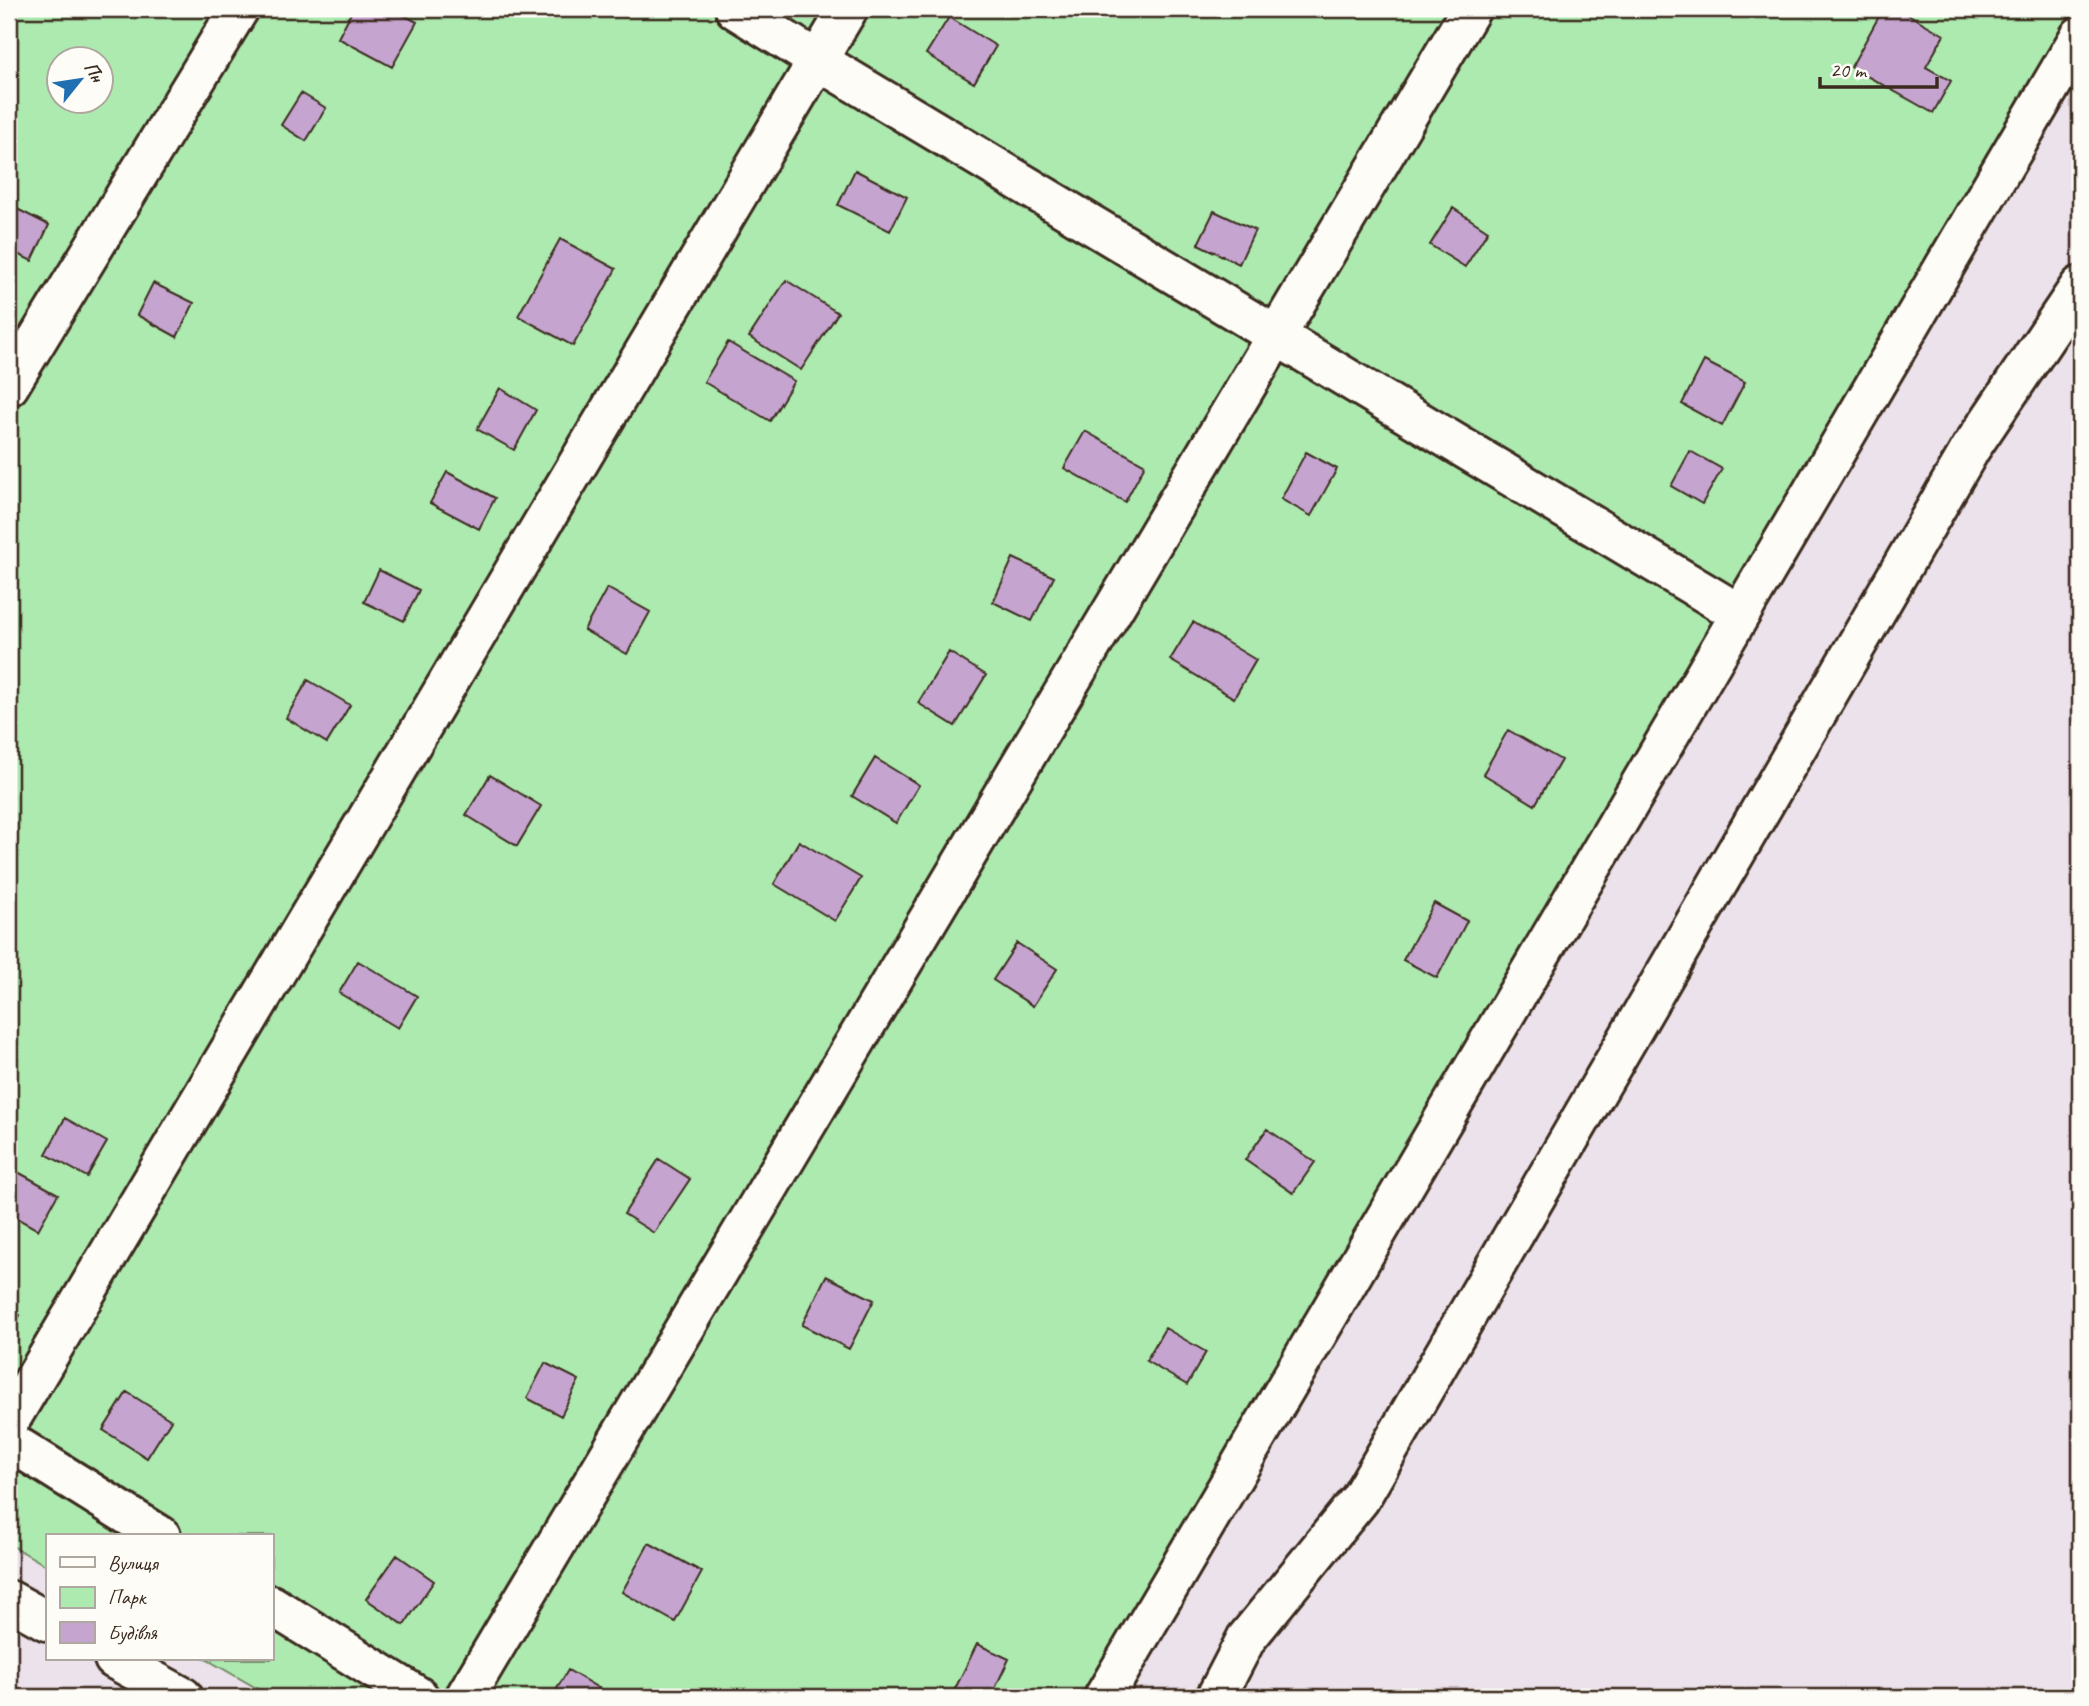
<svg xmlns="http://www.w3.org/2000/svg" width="2089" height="1706" font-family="Caveat,sans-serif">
	<rect width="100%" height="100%" fill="#ece2eb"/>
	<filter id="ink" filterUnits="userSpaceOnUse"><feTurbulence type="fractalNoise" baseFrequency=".0143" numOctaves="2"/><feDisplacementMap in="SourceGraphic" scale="14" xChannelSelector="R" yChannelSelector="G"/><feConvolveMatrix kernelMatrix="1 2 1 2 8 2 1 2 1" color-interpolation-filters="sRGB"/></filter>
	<g filter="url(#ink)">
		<!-- green -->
		<path fill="#adeab0" stroke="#748a67" stroke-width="2" fill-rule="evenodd" d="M9,9H2080L1087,1697H272L206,1659H271V1536H47V1566L9,1544ZM60,60H102V102H60Z"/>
		<!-- building -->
		<path fill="#c5a5d0" stroke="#3b2a1e" stroke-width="2" d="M353,9H392L417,22L392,67L338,38Z
			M1883,9H1899L1944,35L1926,67L1951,81L1933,113L1851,67Z
			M949,17L996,46L974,83L926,54Z
			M301,93L326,108L306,141L281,125Z
			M855,170L907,197L890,231L838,205Z
			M9,205L49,225L32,261L9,250Z
			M1453,208L1488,231L1465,267L1430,245Z
			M1214,211L1255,230L1239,264L1198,244Z
			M560,239L616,269L573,346L518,316Z
			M786,280L838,313L801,370L749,337Z
			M153,283L194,303L177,337L137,315Z
			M728,342L794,381L770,421L704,382Z
			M1704,361L1745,382L1722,426L1682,404Z
			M500,388L536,410L514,450L477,429Z
			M1085,431L1145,465L1125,502L1064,468Z
			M1690,451L1722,469L1702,504L1671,486Z
			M1306,452L1337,469L1311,516L1281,499Z
			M447,472L495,498L479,529L430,503Z
			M1013,558L1054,577L1032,621L993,602Z
			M379,570L419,590L404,621L364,602Z
			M607,588L650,612L627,654L584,630Z
			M1193,622L1256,660L1234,698L1170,660Z
			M949,652L986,675L955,726L918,703Z
			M308,680L350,705L327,743L286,718Z
			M1508,730L1561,760L1535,805L1483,774Z
			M875,758L919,785L896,823L852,796Z
			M490,775L541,806L517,846L466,815Z
			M799,841L861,878L835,921L774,884Z
			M1434,903L1467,921L1437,978L1403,960Z
			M1017,943L1057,969L1033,1006L993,980Z
			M358,961L417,996L398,1028L339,993Z
			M65,1118L107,1142L87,1177L46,1154Z
			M1267,1129L1315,1162L1293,1193L1245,1160Z
			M659,1159L690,1179L654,1233L624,1214Z
			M16,1171L58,1194L38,1230L9,1214V1184Z
			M826,1276L874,1300L849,1349L802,1325Z
			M9,1308L20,1315L9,1334Z
			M1165,1328L1206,1352L1187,1385L1146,1361Z
			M545,1363L579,1380L561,1416L527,1398Z
			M127,1392L171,1420L147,1458L103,1430Z
			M649,1543L702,1572L675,1622L622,1592Z
			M397,1555L434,1581L404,1625L366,1599Z
			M977,1644L1009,1659L991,1697H951Z
			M568,1670L610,1695L609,1697H552Z"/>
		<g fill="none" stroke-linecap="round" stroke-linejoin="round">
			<defs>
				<path id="minor" d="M735,9L817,60L1740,614
					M9,386L239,9
					M9,1422L848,9
					M9,1441L161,1536
					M9,1600L47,1621
					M271,1605L419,1697
					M114,1659L183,1697
					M465,1697L1471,9
					M1104,1697L2080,36
					M1216,1697L1246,1639L1360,1499L1971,448L2080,286"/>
			</defs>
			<!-- minor casing -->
			<use href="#minor" stroke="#3b2a1e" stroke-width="44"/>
			<!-- minor -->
			<use href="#minor" stroke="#fdfcf7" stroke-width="38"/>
		</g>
	</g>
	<!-- margin -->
	<rect width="2089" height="1706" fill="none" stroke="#fdfcf7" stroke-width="35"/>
	<rect x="18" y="18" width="2054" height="1671" fill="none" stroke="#3b2a1e" stroke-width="2.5" filter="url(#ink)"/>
	<!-- legend -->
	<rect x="46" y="1534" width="228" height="126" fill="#fdfcf7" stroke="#afa8a0" stroke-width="2"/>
	<rect x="60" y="1557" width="35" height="10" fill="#fdfcf7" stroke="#afa8a0" stroke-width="2"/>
	<text x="108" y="1570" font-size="21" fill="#3b2a1e">Вулиця</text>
	<rect x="60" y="1587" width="35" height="21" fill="#adeab0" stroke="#afa8a0" stroke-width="2"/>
	<text x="108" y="1604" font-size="21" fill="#3b2a1e">Парк</text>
	<rect x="60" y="1622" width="35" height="21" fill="#c5a5d0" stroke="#afa8a0" stroke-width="2"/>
	<text x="108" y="1640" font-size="21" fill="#3b2a1e">Будівля</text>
	<!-- north arrow -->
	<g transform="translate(80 80) rotate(60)"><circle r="33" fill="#fdfcf7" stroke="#afa8a0" stroke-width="2"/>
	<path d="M0-5L12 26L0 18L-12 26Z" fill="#1f6fb2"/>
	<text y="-10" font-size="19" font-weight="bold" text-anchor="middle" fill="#3b2a1e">Пн</text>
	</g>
	<!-- scale -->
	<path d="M1820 77v10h117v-10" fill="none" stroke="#3b2a1e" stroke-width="3.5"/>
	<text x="1830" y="77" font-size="21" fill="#3b2a1e" stroke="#fdfcf7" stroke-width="5" paint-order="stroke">20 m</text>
</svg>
